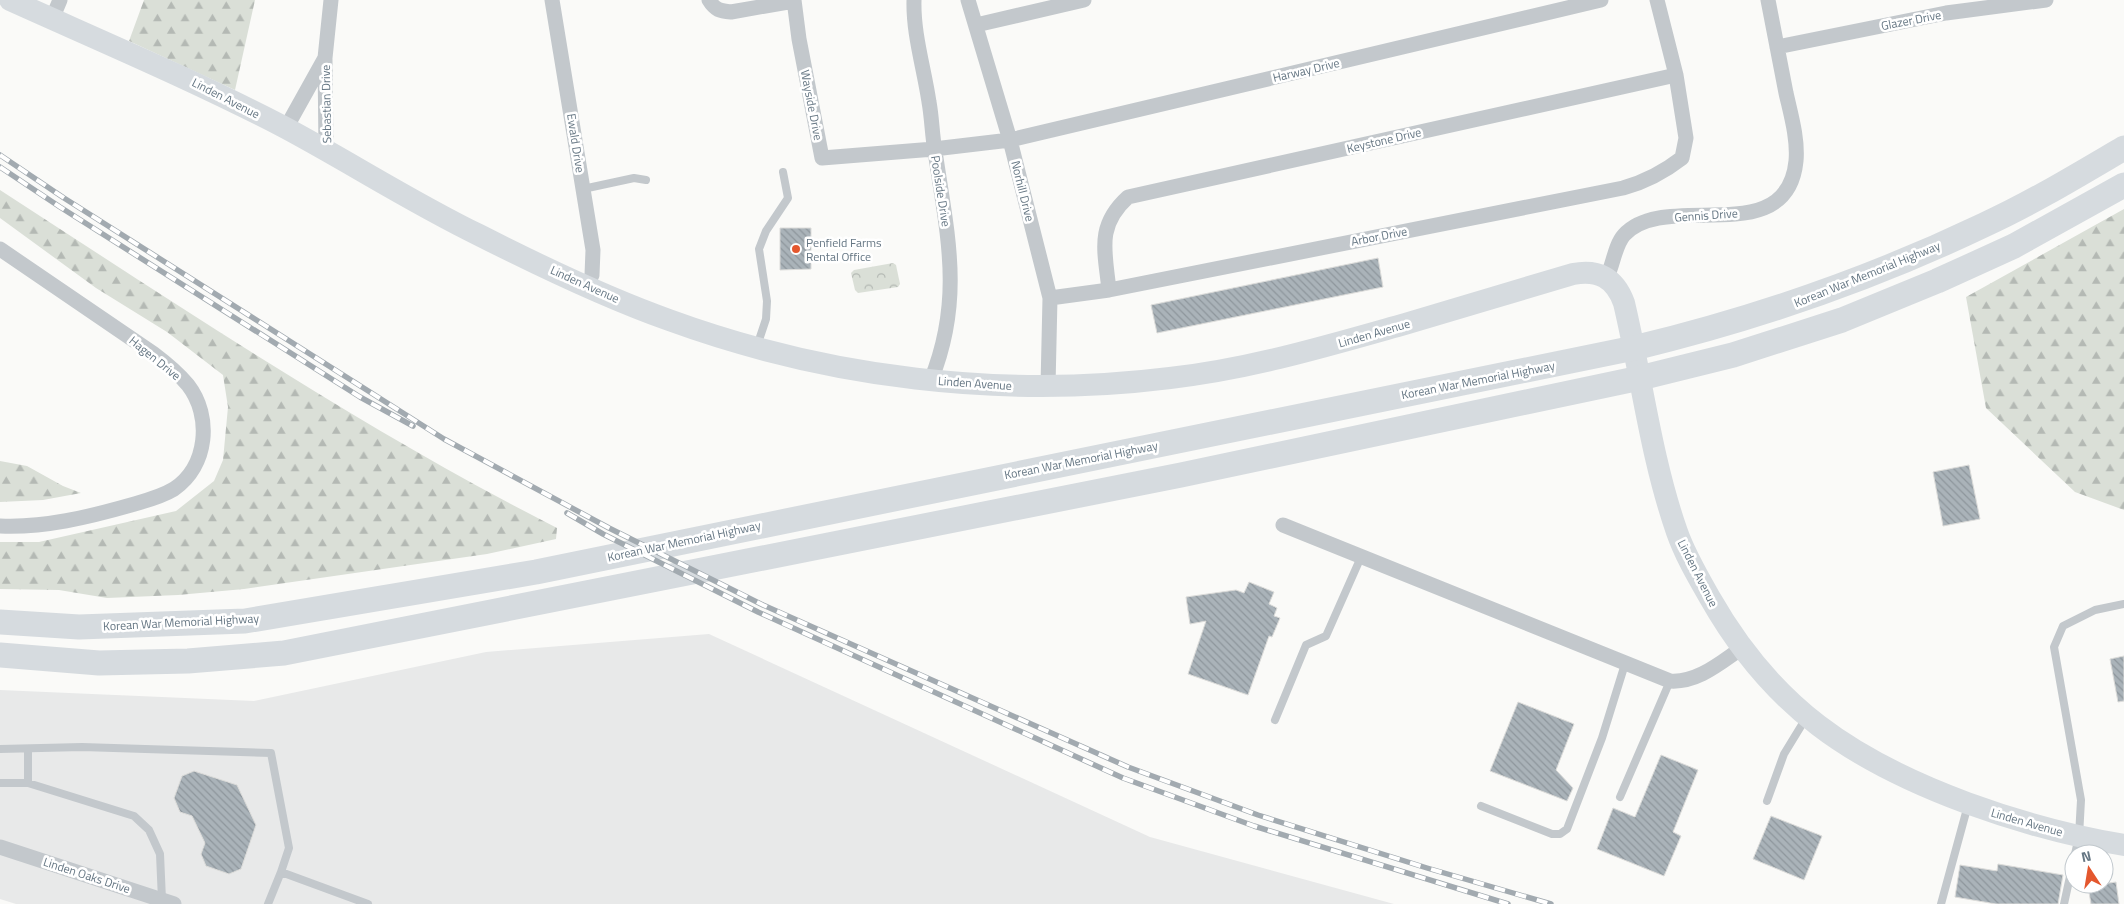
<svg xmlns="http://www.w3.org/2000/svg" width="2124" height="904" font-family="'Titillium Web',sans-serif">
	<defs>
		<pattern id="forest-firs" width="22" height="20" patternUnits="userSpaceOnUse" patternTransform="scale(1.25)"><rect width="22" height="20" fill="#dadfd7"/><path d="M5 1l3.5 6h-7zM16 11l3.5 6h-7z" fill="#b4b9b4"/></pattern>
		<pattern id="park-crowns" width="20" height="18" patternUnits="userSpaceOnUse" patternTransform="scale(1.25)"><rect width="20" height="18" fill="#dadfd7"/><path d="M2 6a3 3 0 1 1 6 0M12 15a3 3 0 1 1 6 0" fill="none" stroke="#b4b9b4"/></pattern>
		<pattern id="building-back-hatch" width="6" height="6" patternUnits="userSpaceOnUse" patternTransform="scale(1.25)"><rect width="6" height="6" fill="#aab3b9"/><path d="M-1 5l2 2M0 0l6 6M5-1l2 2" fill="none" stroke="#8e969c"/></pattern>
	</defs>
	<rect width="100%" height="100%" fill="#fafaf8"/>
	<!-- built -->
	<path fill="#e8e9e9" d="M709,634L1150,837L1394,904H16L0,899V690L254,701L486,652Z"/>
	<!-- forest -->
	<path fill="url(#forest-firs)" d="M144,0H255L235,90L129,41Z
		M0,190C182,308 363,429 557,528L556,539L487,554L244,589L178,595L107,598L59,590L0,589V542H39L176,511L214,481L223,460L228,407L223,375L167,332L96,288L0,218Z
		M2124,209V510L2075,492L1986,408L1966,297Z
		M0,461L27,466L63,486L81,493L43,500L0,502Z"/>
	<!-- park -->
	<path fill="url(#park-crowns)" d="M893,263L896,265L900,284L898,287L858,293L855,290L851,273L854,270Z"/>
	<!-- building -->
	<path fill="url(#building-back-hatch)" stroke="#dcdcda" d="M780,228H811V269L780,270Z
		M1378,258L1383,287L1157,333L1151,305Z
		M1969,465L1980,519L1943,526L1933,472Z
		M1249,582L1274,592L1269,604L1277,608L1274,616L1280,618L1272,637L1269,636L1248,695L1188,674L1206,621L1190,624L1186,597L1236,590L1244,593Z
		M2124,656V701L2118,702L2110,659Z
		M1518,702L1574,724L1556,770L1573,788L1567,801L1490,771Z
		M1661,755L1698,770L1673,832L1681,836L1664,876L1597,849L1613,808L1635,817Z
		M194,771L237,785L256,825L241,869L229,874L206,866L201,854L205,843L192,816L180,812L174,798L182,776Z
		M1771,816L1822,836L1804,880L1753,859Z
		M1998,864L2063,875L2058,904H1996L1955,897L1960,865L1997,871Z
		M2116,882L2119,904H2091L2088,886Z"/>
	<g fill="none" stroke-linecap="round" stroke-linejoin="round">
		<!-- lane -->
		<path stroke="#c3c8cc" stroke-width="8" d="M583,189L634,178L646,180
			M757,346L766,319L767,301L759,249L766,231L788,198L783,172
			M1275,720L1306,645L1326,636L1361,557
			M0,749L82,747L271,753L289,848L281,872L368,904
			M0,783H28L134,816L149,830L160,854L162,900
			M28,783V749
			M1620,797L1670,681
			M1767,801L1784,754L1806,718
			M1481,806L1552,834H1560L1567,829L1602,738L1625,664
			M2075,854L2079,836L2081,800L2054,647L2063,626L2095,610L2124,604
			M268,904L281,872
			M1941,904L1968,805
			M2064,904L2074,858"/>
		<!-- street -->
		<path stroke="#c3c8cc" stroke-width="15" d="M552,0L593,250L592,275L587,286
			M709,0C715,10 720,11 731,12L794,1
			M794,0L799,39L822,158L934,149L1010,140L1601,0
			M914,0C913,34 924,68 929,102C932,118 932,135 935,151C947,234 964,298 931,380
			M968,0L1010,140L1050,298L1048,386
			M52,19L60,0
			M976,25L1084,0
			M1777,47L1946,13L2046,0
			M325,59L326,150
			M286,128L325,58L331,0
			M0,249L154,354C166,363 178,373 188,385C212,416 208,466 174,489C161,497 145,501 131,505C89,517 44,528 0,526
			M1607,277C1613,265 1615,245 1624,235C1665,189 1787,252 1796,161C1798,139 1791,115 1786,93C1780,62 1774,31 1768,0
			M1109,290C1105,251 1096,226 1128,197L1676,75
			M1050,298L1109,290L1623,188C1645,182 1664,172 1682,158L1686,138L1676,75L1657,0
			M1283,525L1670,681C1698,683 1721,662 1742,648
			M0,847L174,904"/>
		<!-- secondary -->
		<path stroke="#d6dbdf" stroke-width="22" d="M10,0C101,41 193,80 282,126C348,161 411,202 479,235C540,266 604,297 669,320C828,378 1002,399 1170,378C1250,369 1327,346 1405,324C1461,307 1517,291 1573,274C1598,269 1615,278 1624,303C1642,379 1651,458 1677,532C1685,555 1698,577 1710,598C1772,707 1851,760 1967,803C2019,822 2070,836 2124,845"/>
		<!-- primary -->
		<path stroke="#d6dbdf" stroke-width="25" d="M0,622L79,627L245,621L536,572L1634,348C1755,319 1871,279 1984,225C2032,203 2078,175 2124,148
			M0,655L99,663L188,661L284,653L1181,475L1640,378L1733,355L1842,320L1937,281L2014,246L2124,185"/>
		<defs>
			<path id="rail" d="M0,155L64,198L444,439L609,528L763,605L1128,767L1258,815L1427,868L1551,904
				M0,167L60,207L360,397L413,426
				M567,513L603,534L758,612L1123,778L1254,826L1508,904"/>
		</defs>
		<!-- rail casing -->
		<use href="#rail" stroke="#a2aab0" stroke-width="5.5"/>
		<!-- rail -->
		<use href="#rail" stroke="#fff" stroke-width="4" stroke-dasharray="11" stroke-linecap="butt"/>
	</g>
	<!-- markers -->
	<circle fill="#e4572e" stroke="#fff" stroke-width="2" cx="796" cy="249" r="5"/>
	<g text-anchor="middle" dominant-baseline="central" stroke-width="5" stroke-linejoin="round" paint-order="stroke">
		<!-- street labels -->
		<g font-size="12" fill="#657683" stroke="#fff">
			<text transform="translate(1911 20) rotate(-11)">Glazer Drive</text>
			<text transform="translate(1306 70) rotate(-13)">Harway Drive</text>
			<text transform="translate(226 98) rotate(27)">Linden Avenue</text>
			<text transform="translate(326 104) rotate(-91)">Sebastian Drive</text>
			<text transform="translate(812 105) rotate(79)">Wayside Drive</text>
			<text transform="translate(1384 140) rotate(-13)">Keystone Drive</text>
			<text transform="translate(576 143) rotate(81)">Ewald Drive</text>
			<text transform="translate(941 191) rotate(81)">Poolside Drive</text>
			<text transform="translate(1023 191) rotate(76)">Norhill Drive</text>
			<text transform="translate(1706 215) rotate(-4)">Gennis Drive</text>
			<text transform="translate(1379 236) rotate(-11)">Arbor Drive</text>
			<text transform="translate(1867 274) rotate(-22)">Korean War Memorial Highway</text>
			<text transform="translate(585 284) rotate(24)">Linden Avenue</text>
			<text transform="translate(1374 333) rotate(-16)">Linden Avenue</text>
			<text transform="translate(155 358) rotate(39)">Hagen Drive</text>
			<text transform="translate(1478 380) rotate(-11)">Korean War Memorial Highway</text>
			<text transform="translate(975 383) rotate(4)">Linden Avenue</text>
			<text transform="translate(1081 460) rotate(-11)">Korean War Memorial Highway</text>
			<text transform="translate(684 541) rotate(-12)">Korean War Memorial Highway</text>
			<text transform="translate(1698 573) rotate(63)">Linden Avenue</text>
			<text transform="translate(181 622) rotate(-3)">Korean War Memorial Highway</text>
			<text transform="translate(2027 822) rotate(16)">Linden Avenue</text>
			<text transform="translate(87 875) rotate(18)">Linden Oaks Drive</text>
		</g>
		<!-- poi labels -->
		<g font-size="12" fill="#657683" stroke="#fff" text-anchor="start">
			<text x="806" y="242">Penfield Farms<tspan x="806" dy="14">Rental Office</tspan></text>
		</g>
	</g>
	<!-- north arrow -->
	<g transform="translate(2089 869) rotate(348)"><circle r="24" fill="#ffffff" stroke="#c1c8cd"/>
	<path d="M0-4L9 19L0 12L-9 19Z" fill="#e4572e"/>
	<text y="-8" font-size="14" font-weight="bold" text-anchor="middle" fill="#657683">N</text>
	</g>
</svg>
